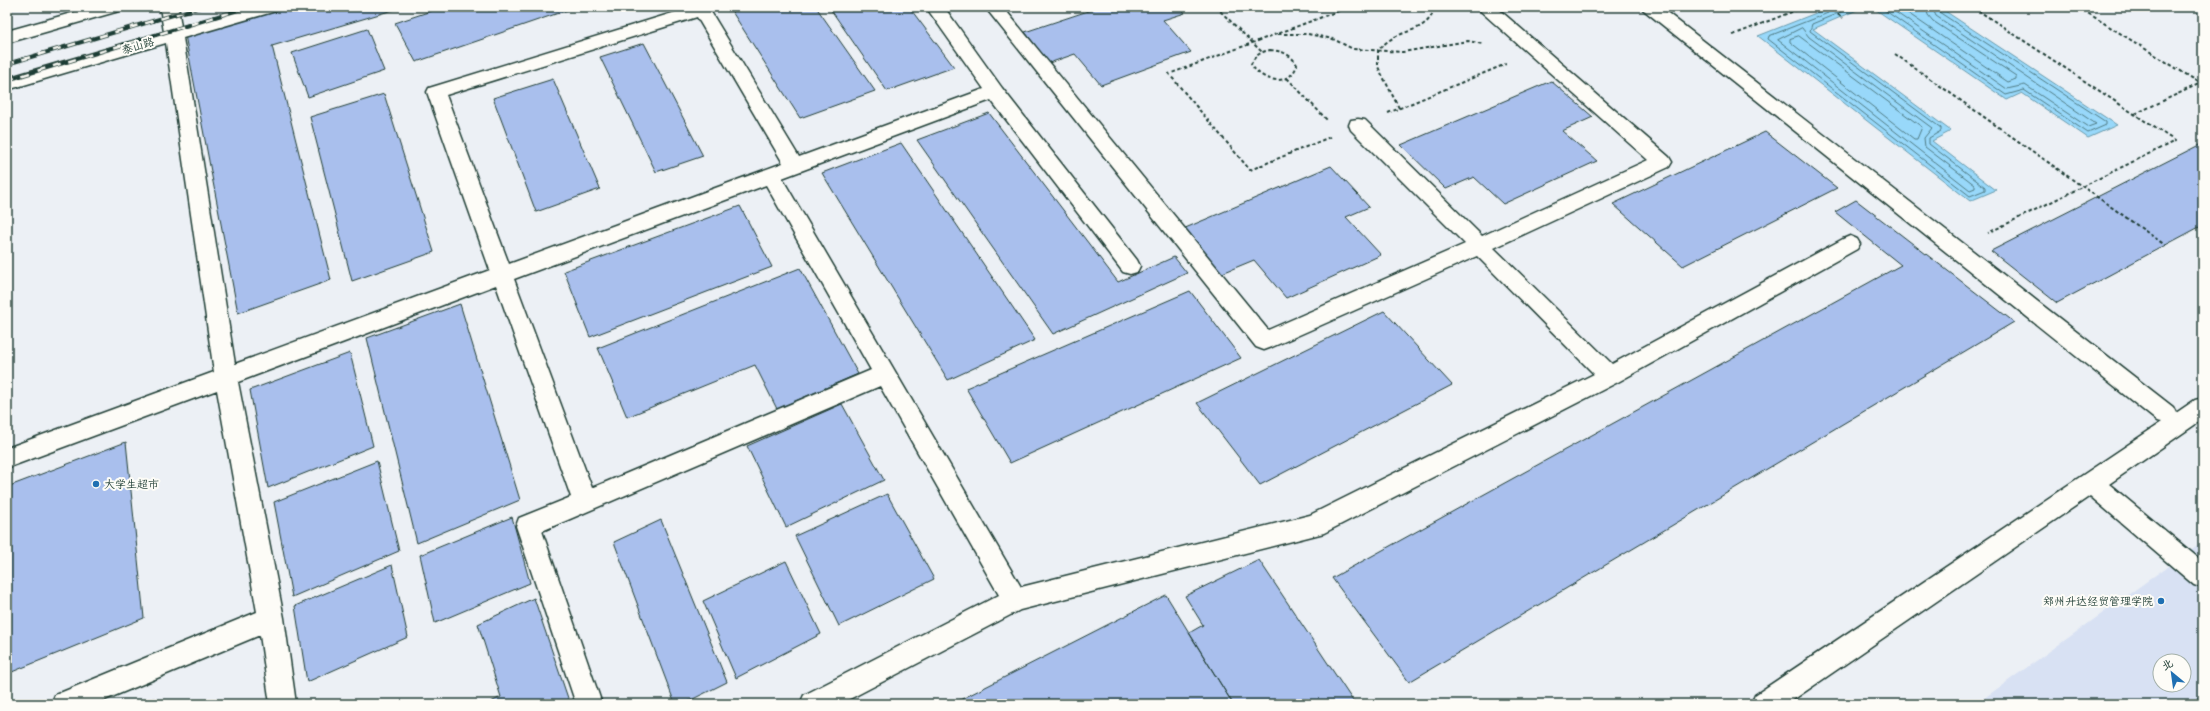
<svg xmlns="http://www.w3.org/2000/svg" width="2210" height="711" font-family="'Balsamiq Sans','LXGW WenKai TC',sans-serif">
	<rect width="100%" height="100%" fill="#ecf0f5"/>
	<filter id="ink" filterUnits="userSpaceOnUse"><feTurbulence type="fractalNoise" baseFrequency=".025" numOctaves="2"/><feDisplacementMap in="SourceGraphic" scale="8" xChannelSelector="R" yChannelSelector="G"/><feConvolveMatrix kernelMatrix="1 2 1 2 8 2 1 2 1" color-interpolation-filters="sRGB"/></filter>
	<g filter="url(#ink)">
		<!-- built -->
		<path fill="#d8e1f3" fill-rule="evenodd" d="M2203,541V704H1976ZM2160,661H2184V685H2160Z"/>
		<!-- water -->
		<path fill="#98d8fa" stroke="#689aab" d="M1831,7H1864L1813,29L1951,131L1932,141L1996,190L1970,201L1758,36Z
			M1872,7H1939L2117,125L2088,138L2022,93L2007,100Z"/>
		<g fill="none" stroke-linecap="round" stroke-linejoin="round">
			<!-- shore -->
			<path stroke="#4f7b83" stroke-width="1" d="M1831,7L1828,13L1769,36L1768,39L1970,196L1985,190V187L1929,144V138L1941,131V128L1810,31L1812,24L1853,7
				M1880,7L2006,95L2024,90L2088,133L2106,125V122L1939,12L1937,7
				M1888,7L2007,89L2025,85L2088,127L2096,124L1936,16L1932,7
				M1899,7L2008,82L2016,79V76L1933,21L1928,15L1926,7
				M1802,28L1809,37L1932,128L1924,138L1925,147L1975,185V188L1970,190L1778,40Z
				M1799,36L1922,127L1917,139H1914L1790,42V39Z"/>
		</g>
		<!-- building -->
		<path fill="#a9bfed" stroke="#1f3d34" d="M281,7H403L272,46L331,280L238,313L185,35Z
			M443,7H576L416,62L395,23Z
			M729,7H816L875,91L800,118Z
			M829,7H909L954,67L887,91Z
			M1100,7H1180L1185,13L1163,20L1191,52L1101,85L1075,54L1049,63L1025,32Z
			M367,29L384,71L308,97L292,53Z
			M644,43L703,156L656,172L600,57Z
			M553,79L600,189L536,212L493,98Z
			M1551,81L1593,117L1562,131L1597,161L1503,204L1474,177L1446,189L1401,145Z
			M384,94L434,252L352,281L310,117Z
			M989,113L1118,282L1174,257L1187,273L1053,334L917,140Z
			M1765,132L1837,188L1683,266L1613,204Z
			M901,143L1035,340L948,380L822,173Z
			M2203,143V225L2057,303L1991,251Z
			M1331,166L1369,207L1346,217L1381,255L1286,298L1254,260L1220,274L1183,229Z
			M1856,200L2014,322L1409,682L1332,578L1901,265L1835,212Z
			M740,206L772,267L590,337L564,271Z
			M800,268L858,374L777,409L755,365L627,417L598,348Z
			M1190,291L1241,358L1010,463L966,388Z
			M460,304L520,500L417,543L367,338Z
			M1384,311L1452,385L1260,485L1197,403Z
			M350,353L373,446L268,488L250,390Z
			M842,404L884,480L786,527L747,446Z
			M126,442L144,618L7,674V487Z
			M377,461L399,551L292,597L274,502Z
			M887,494L934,579L839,626L795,536Z
			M512,517L530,583L435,623L420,555Z
			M661,520L727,682L683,704H675L614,542Z
			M1259,560L1355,704H1233L1189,633L1203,625L1185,596Z
			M786,561L821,634L736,678L703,601Z
			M392,565L408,637L307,682L295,606Z
			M1166,595L1233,704H952Z
			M534,598L570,704H487L501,697L478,624Z
			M2203,694V704H2190Z
			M154,698L155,704H140Z"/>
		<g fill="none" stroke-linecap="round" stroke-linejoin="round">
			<defs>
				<path id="minor" d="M93,7H122L119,11L7,43V31Z
					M160,7H178L181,27L251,7H279L276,11L183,38L235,364L490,270L427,92L429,88L692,7H708L799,157L984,89L926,7H944L1002,88L1137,260L1140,266L1137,272L1130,274L1123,272L991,100L782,178L1021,587L1310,515L1594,374L1477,256L1272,347L1264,350L1256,347L985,7H1003L1268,330L1465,244L1351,130L1349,125L1351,120L1358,119L1365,120L1482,236L1648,160L1476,7H1496L1669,157L1672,162L1669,167L1494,248L1612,364L1843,239L1850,236L1857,239L1860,244L1857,249L1618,382L1324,533L1020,610L840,704H800L804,695L999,595L880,386L542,531L602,704H576L516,526L519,518L571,497L496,285L238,382L284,618L296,704H270L260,635L95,704H51L55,695L257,612L217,390L7,468V448L214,372L166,43L7,90V78L164,32ZM697,17L783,163L509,264L446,95ZM766,185L871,370L592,488L514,279Z
					M1640,7H1660L2173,407L2176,413L2195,400L2203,398V419L2109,484L2203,562V588L2194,585L2090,496L1787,704H1751L1755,695L2162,422L2157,421Z"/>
			</defs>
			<!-- minor casing -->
			<use href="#minor" stroke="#1f3d34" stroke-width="3"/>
			<!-- path -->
			<path stroke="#1f3d34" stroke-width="2" stroke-dasharray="3.5 2.5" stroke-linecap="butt" d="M1216,7L1262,52
				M1828,7L1843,18
				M1973,7L2175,141L1988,233
				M2078,7L2200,83
				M1278,34H1308L1333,39L1353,49L1403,52L1468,41L1483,44
				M1733,35L1804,7
				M1270,50C1282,51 1291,54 1297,65C1290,88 1261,82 1251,64C1255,55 1261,52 1270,50Z
				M1895,54L2165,245
				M1287,78L1328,121
				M1399,108L1378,67V50C1384,44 1391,38 1399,35C1416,28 1429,27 1435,7
				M1388,113L1506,64
				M2135,114L2203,82
				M1330,137L1250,170L1169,74L1349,7"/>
			<!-- minor -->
			<use href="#minor" fill="#fdfcf7" fill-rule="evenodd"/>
			<defs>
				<path id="rail" d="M7,64L200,7
					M7,80L248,7"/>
			</defs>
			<!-- rail casing -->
			<use href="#rail" stroke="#1f3d34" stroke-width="4"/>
			<!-- rail -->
			<use href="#rail" stroke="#fdfcf7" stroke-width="2.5" stroke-dasharray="8" stroke-linecap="butt"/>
		</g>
	</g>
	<!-- markers -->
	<g fill="#1f6fb2" stroke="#fdfcf7" stroke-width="1.5">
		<circle cx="96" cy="484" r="4"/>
		<circle cx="2161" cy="601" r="4"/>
	</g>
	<g text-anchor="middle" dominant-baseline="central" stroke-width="4" stroke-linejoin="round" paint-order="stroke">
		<!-- street labels -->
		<g font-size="11" fill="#1f3d34" stroke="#fdfcf7">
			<text transform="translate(138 46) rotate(-16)">泰山路</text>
		</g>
		<!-- poi labels -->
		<g font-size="11" fill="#1f3d34" stroke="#fdfcf7" text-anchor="start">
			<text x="104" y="484">大学生超市</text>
			<text x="2153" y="601" text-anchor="end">郑州升达经贸管理学院</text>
		</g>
	</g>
	<!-- margin -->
	<rect width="2210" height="711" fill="none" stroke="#fdfcf7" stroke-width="24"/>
	<rect x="12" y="12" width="2186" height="687" fill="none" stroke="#1f3d34" stroke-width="1.5" filter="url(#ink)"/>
	<!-- north arrow -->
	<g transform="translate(2172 673) rotate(331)"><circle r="19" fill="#fdfcf7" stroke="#a4b0a9"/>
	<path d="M0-3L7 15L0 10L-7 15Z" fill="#1f6fb2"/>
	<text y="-6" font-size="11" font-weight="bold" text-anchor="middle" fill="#1f3d34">北</text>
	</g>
</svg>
